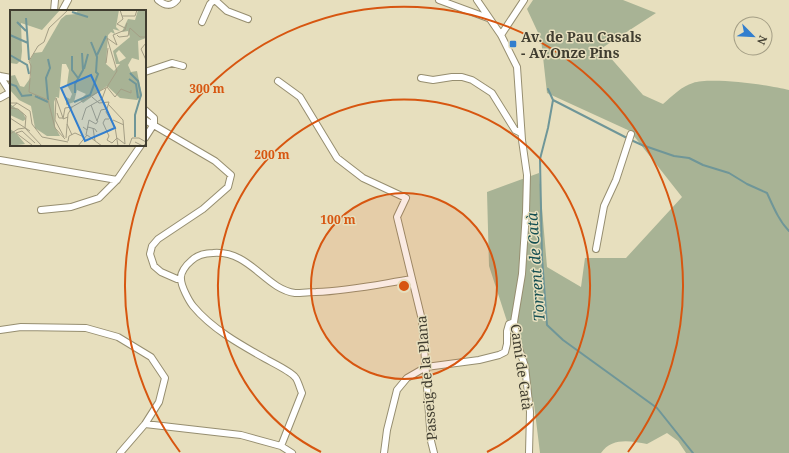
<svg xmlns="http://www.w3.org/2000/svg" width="789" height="453" font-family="'Noto Serif',serif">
	<rect width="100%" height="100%" fill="#e7dfbe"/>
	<!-- forest -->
	<path fill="#a8b395" d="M533,0H623L656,13L602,48L643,95L663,104C672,96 682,86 693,83C711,77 770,85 789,90V453H686L678,441L667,433L647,444C631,441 612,437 601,453H540L534,404L489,266L487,192L539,173L547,267L581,287L585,258H626L682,197L630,131L547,93L541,39L527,9Z"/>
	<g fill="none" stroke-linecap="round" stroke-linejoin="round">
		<!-- stream -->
		<path stroke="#6f9698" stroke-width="2" d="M548,89L553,100L548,128L540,159L542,258L547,325L563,340L657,408L693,453
			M553,100L627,138
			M631,140L642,145L674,156L689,158L703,165L729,173L747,184L767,193C773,206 779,221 789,231"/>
		<defs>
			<path id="minor" d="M158,0C165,6 171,7 177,0
				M215,0L227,11L248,19
				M439,0L488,18
				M477,0L501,35L517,67L522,140L527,175L526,212L522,274L514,322L517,343L525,366L530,412L529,453
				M54,11L55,0
				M62,11L68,0
				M202,22L210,4L214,0
				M501,35L524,0
				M145,72L172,63L183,66
				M0,76L10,92
				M0,76L11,78
				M421,78L433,80L452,77H462L472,80L492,93L515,130L521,133
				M278,81L300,97L337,158L363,178L406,198L397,217L422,320L431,441L434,453
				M0,98L11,92
				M145,110L154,118V124L145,138
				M145,120L215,161L231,175L228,187L203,209L158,239L152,246L150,254L154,266L161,272L177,279H181
				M0,160L117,180
				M41,210L71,207L99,198L117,180L141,145
				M596,249L604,206L616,180L631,134
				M0,330L21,327L86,328L118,337L151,357L165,378L159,402L145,424
				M281,446L302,393C300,389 298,380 295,377C290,371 273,363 266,359C241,345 212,329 193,306C189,301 181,286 181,279C180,273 186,265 191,261C197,255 204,253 213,253C250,250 265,289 295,293C302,293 310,292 316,292C349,291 380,284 412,279
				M120,453L145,424L241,435L281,446L292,453
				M384,453L387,430L397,390L407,378L426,367L479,360L499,355L505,352L507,344V331L509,324L514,322"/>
		</defs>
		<!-- minor casing -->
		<use href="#minor" stroke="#968e70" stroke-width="8"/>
		<!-- minor -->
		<use href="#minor" stroke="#fff" stroke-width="6"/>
	</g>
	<!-- distance rings -->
	<circle cx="404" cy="286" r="93" fill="#d75610" fill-opacity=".12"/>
	<g fill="none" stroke="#d75610" stroke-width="2">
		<circle cx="404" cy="286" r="93"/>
		<path d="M321 452A186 186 0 1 1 487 452"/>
		<path d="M180 452A279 279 0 1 1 628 452"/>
	</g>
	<!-- markers -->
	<rect fill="#327ece" stroke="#e7dfbe" stroke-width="1.5" x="509" y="40" width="8" height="8" rx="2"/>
	<g text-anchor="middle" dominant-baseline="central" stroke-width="3" stroke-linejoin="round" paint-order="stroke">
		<!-- poi labels -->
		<g font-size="14" font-weight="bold" fill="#403d30" stroke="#e7dfbe" text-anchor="start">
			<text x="521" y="36">Av. de Pau Casals<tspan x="521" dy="16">- Av.Onze Pins</tspan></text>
		</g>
		<!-- street labels -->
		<g font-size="14" fill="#403d30" stroke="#e7dfbe">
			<text transform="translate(522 367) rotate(82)">Camí de Catà</text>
			<text transform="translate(426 378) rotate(-95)">Passeig de la Plana</text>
		</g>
		<!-- water labels -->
		<g font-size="15" font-style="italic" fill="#144f52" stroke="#e7dfbe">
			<text transform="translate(535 267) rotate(-94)">Torrent de Catà</text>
		</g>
	</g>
	<!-- overview -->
	<g transform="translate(10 10)">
		<rect width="136" height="136" fill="#e7dfbe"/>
		<path d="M0,0H50L32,20L11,13L12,41L11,50L7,54L0,53ZM68,0H109L106,17L110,21L103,19L105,24L101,22L98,25L96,54L104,61L110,54H106L103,41L120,27L118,21L112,22L116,13L118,9L125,10L128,0H136V28L128,31L129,50L122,48L118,55L121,62L127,61L132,86L127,90L110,88L97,76L73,93L70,90L76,84L67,80L64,92L56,95V87L60,89L62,84L57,75L59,60L56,54H52L49,88L46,87L44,92L45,117L50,126H37L25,118L21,96L9,90L0,80V66L5,65L10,76L14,77L21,67L20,50L24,43L32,42L51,9L56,5L66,4ZM109,40L116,48L109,52L106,43ZM0,94L13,103L16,109L13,111L0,105ZM0,119L6,123L15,134L0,136Z" fill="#a8b395" fill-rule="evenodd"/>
		<path fill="none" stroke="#6f9698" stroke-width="2" d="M62,2L78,7M16,8L19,50M7,12L16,21M0,25L18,33M0,45L17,55L19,64M87,45L96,26M62,46V60L68,68M38,49L40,58L36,68L38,90M74,59L78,44M120,63L128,71L131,85L125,105V127M119,69L126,74L128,88M0,74L6,76L12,86L22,85M65,83V74L73,60L72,43M25,86L38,92M64,92L80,85L88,64L86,62L87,47L81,32"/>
		<path fill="none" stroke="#a49e85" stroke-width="1" d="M110,0L113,9L107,14L115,18M112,6H125L127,0M107,25L109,27L118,26L120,18L130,27H136M136,33L131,39L136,50M96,53L98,38M97,77L105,87L111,79L121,83V80M82,87L89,93L99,92L96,102L105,117L108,136M0,93H7L1,98L8,99L16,106L15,118M7,93L20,101L22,114L32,127M98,94L113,110L115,134L107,128M81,95L87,111L91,100L96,99M58,107L53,109L55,98L62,97M0,108L20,121M99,109H95L93,113L99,126L97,130L102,133L107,128M45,110L46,88L53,108H49L47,103M45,110L54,127M72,110L76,98L92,89L96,78M103,110L114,115M57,114L62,125M73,117L77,120L78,117L85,119L87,122M83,118L85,131M6,123L12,121L25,133M6,123L22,135M0,124L8,119L15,118L32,136M76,125L79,110L86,114L88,111M32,127L58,132M56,128L58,104L62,97L97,77L107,61L97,28L107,35L103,25L115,20L117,13M55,129L45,118L38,90L19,82L21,56L19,51L28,36L34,32L39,18L58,0M58,131L59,126L65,123L74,127M125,132L133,136L136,133M68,136L77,125L92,136M119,136L122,128H129L136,132"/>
		<path fill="#327ece" fill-opacity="0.15" stroke="#327ece" stroke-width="2" d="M81,65L105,118L75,131L51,78Z"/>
		<rect width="136" height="136" fill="none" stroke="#403d30" stroke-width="2"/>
	</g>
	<circle cx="404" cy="286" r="6" fill="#d75610" stroke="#e7dfbe" stroke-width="2"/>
	<g font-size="12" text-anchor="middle" font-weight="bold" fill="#d75610" stroke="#e7dfbe" stroke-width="3" stroke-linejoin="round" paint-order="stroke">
		<text x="207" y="93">300 m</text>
		<text x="272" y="159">200 m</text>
		<text x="338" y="224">100 m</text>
	</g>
	<!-- north arrow -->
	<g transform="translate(753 36) rotate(114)"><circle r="19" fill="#e7dfbe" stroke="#a49e85"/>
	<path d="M0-3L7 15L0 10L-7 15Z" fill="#327ece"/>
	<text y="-6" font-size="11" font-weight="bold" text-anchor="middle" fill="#403d30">N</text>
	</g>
</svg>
